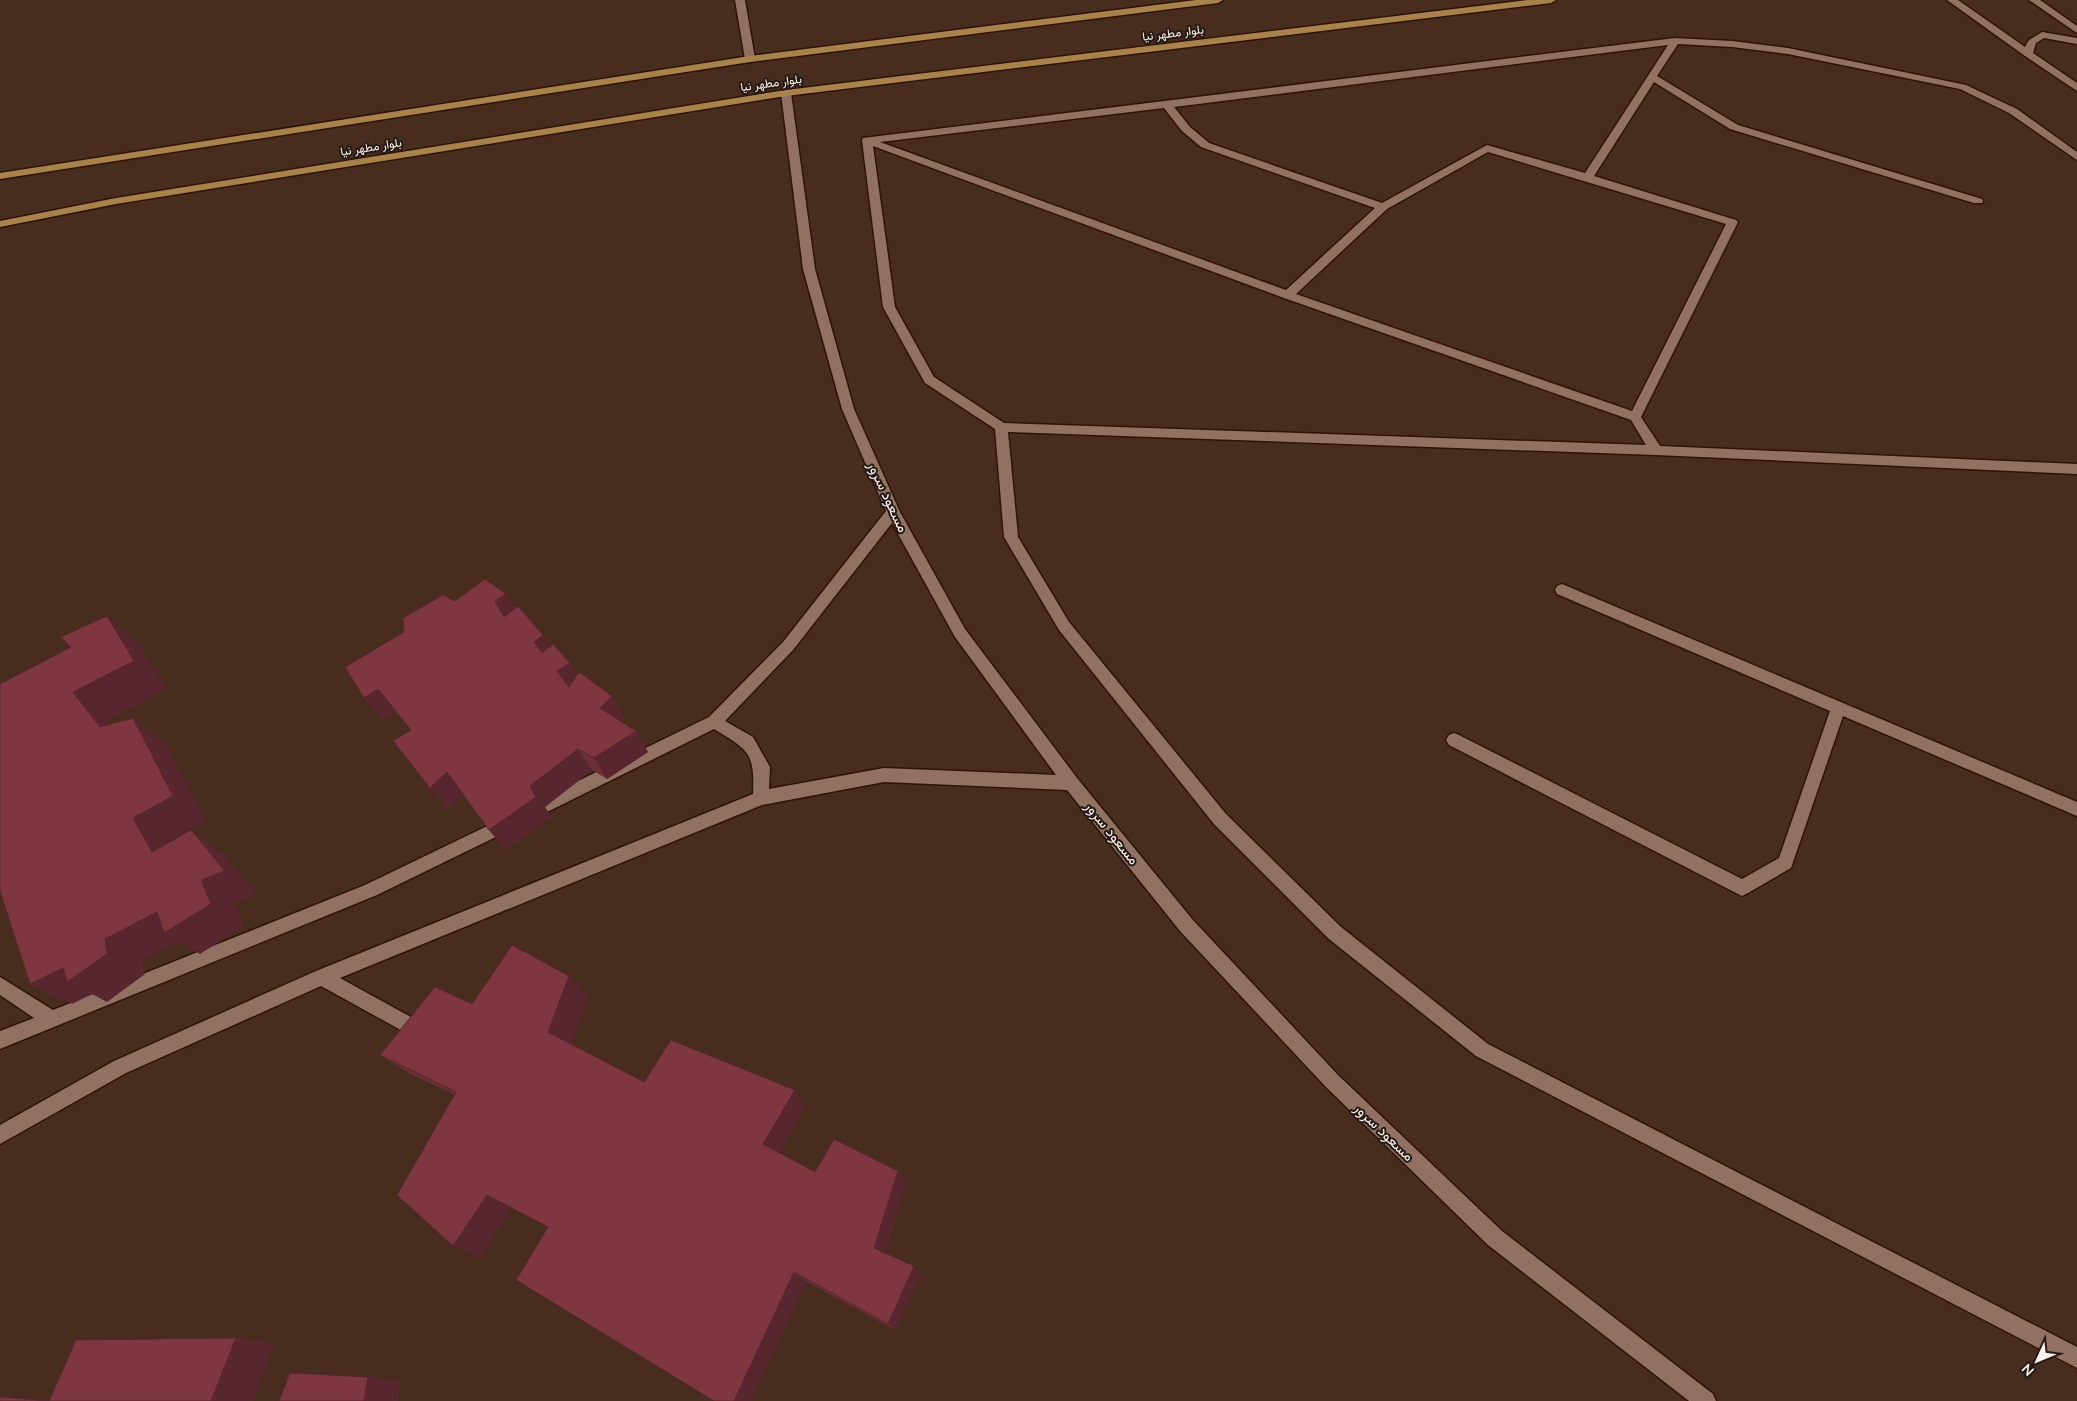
<svg xmlns="http://www.w3.org/2000/svg" width="2077" height="1401" font-family="'Nunito Sans',Vazirmatn,sans-serif">
	<rect width="100%" height="100%" fill="#482d1f"/>
	<g fill="none" stroke-linecap="round" stroke-linejoin="round">
		<defs>
			<path id="street" d="M735,0H745L755,59L753,61L750,62L745,59Z
				M1947,0H1958L2025,47L2029,40L2042,32L2077,38V44L2044,38L2036,43L2033,53L2077,83V91L2025,56Z
				M2029,0H2040L2077,26V33Z
				M1675,38L1732,41L1788,48L1966,85L2017,109L2077,152V160L2009,113L1960,89L1788,54L1732,47L1678,44L1657,76L1738,125L1982,199L1983,201L1982,203H1974L1730,129L1654,82L1594,176L1736,220L1738,222L1641,417L1660,446L2077,464V474L1656,455L1008,432L1018,537L1069,622L1226,814L1341,927L1488,1044L2077,1347V1368L1476,1056L1329,939L1214,824L1059,630L1004,537L995,429L925,383L883,307L862,140L863,138ZM1668,45L1585,173L1487,145L1382,203L1209,143L1190,127L1174,107ZM1164,108L1182,131L1201,147L1375,208L1286,290L880,142ZM873,146L1284,298L1631,420L1646,445L1004,423L934,377L895,307ZM1488,152L1726,224L1632,411L1296,294L1387,209Z
				M786,90L791,93L815,269L854,409L900,512L965,629L1077,778L1192,919L1338,1075L1502,1231L1713,1394L1716,1401H1689L1488,1245L1326,1087L1180,931L1067,790L884,782L762,805L340,978L429,1027L432,1033L429,1039L423,1042L417,1039L321,986L126,1073L0,1144V1125L114,1061L316,971L753,794C755,752 748,750 714,729L539,816L533,818L527,816L525,811L527,806L709,717L783,642L886,511L842,409L803,269L781,93ZM892,523L955,637L1056,775L884,768L769,789L770,767L753,737L725,721L793,650Z
				M1562,584L2077,802V816L1843,716L1791,868L1748,893L1742,896L1736,893L1449,745L1446,740L1449,735L1454,733L1459,735L1742,879L1779,858L1830,711L1557,594L1555,590L1557,586Z
				M508,816L514,818L516,823L514,828L377,895L0,1049V1031L34,1018L0,995V977L53,1010L365,885Z"/>
			<path id="secondary" d="M1196,0H1223L1218,3L750,62L0,179V173L750,56Z
				M1528,0H1556L1551,3L786,96L116,204L0,227V221L116,198L786,90Z"/>
		</defs>
		<!-- street casing -->
		<use href="#street" stroke="#2d1407" stroke-width="3"/>
		<!-- secondary casing -->
		<use href="#secondary" stroke="#2d1407" stroke-width="3"/>
		<!-- street -->
		<use href="#street" fill="#917262" fill-rule="evenodd"/>
		<!-- secondary -->
		<use href="#secondary" fill="#a9824b" fill-rule="evenodd"/>
	</g>
	<!-- wall -->
	<path fill="#6c2f38" d="M455,601L515,608L549,647L570,663L577,675L612,696L624,718L621,722L636,731L648,752L607,779L592,770L545,807L551,817L506,850L489,830L463,795L448,809L430,788L411,730L396,711L383,720L364,698L404,632Z
		M588,996L571,1044L644,1082L805,1106L779,1152L815,1172L905,1184L884,1253L920,1275L895,1330L806,1281L750,1401H714L548,1227L511,1207L480,1256L455,1095L409,1073L380,1055L472,1004Z"/>
	<!-- shaded-wall -->
	<path fill="#58262e" d="M506,594L520,617L509,625L495,601Z
		M107,616L139,645L166,689L108,720L134,753L100,727L73,692Z
		M543,635L556,658L548,665L534,642Z
		M570,663L583,686L571,694L557,671Z
		M378,689L397,711L383,720L364,698Z
		M612,696L624,718L612,730L600,708Z
		M133,718L166,745L206,821L167,842L187,876L152,852L133,818Z
		M636,731L648,752L607,779L594,758Z
		M578,749L592,770L545,807L551,817L506,850L489,830L530,786Z
		M447,772L465,793L448,809L430,788Z
		M191,830L223,854L257,895L234,903L244,926L200,954L179,941L143,960L145,974L107,1002L92,994L72,1004L30,984L201,880Z
		M569,976L588,996L569,1050L548,1032Z
		M795,1090L805,1106L776,1158L763,1144Z
		M898,1171L905,1184L882,1258L874,1248Z
		M487,1195L512,1207L480,1256L453,1246Z
		M914,1266L920,1275L895,1330L888,1324Z
		M794,1272L806,1281L750,1401H734Z
		M236,1338L274,1343L253,1401H211Z
		M368,1377L400,1381L398,1401H364Z"/>
	<!-- building -->
	<path fill="#7e3741" stroke="#58262e" d="M485,579L506,594L495,601L504,617L518,606L543,635L534,642L542,653L553,644L570,663L557,671L569,687L579,672L612,696L600,708L636,731L594,758L578,749L530,786L536,797L489,830L447,772L430,788L393,741L411,730L378,689L364,698L345,667L404,632L403,618L443,595L455,601Z
		M107,616L134,661L73,692L100,727L133,718L173,796L133,818L152,852L191,830L225,871L201,880L211,904L164,933L157,912L105,939L107,954L67,982L63,968L30,984L0,891V684L71,647L61,637Z
		M512,945L569,976L548,1032L644,1082L671,1040L795,1090L763,1144L815,1172L834,1139L898,1171L874,1248L914,1266L888,1324L794,1272L734,1401H714L516,1280L548,1227L487,1195L453,1246L397,1195L456,1092L380,1055L435,987L472,1004Z
		M236,1338L211,1401H0V1397L49,1401L76,1340Z
		M290,1373L368,1377L364,1401H279Z"/>
	<g text-anchor="middle" dominant-baseline="central" stroke-width="4" stroke-linejoin="round" paint-order="stroke">
		<!-- far-street labels -->
		<g font-size="12" fill="#fcf1ec" stroke="#251913">
			<text transform="translate(1173 33) rotate(-7)">بلوار مطهر نیا</text>
			<text transform="translate(771 83) rotate(-8)">بلوار مطهر نیا</text>
			<text transform="translate(371 147) rotate(-9)">بلوار مطهر نیا</text>
		</g>
		<!-- street labels -->
		<g font-size="15" fill="#fcf1ec" stroke="#251913">
			<text transform="translate(888 497) rotate(65)">مسعود سرور</text>
			<text transform="translate(1112 833) rotate(51)">مسعود سرور</text>
			<text transform="translate(1384 1132) rotate(44)">مسعود سرور</text>
		</g>
	</g>
	<!-- north arrow -->
	<g transform="translate(2037 1361) rotate(226)" stroke="#251913" stroke-width="4" paint-order="stroke">
	<path d="M0-4L9 19L0 12L-9 19Z" fill="#fcf1ec"/>
	<text y="-8" font-size="14" font-weight="bold" text-anchor="middle" fill="#fcf1ec">N</text>
	</g>
</svg>
